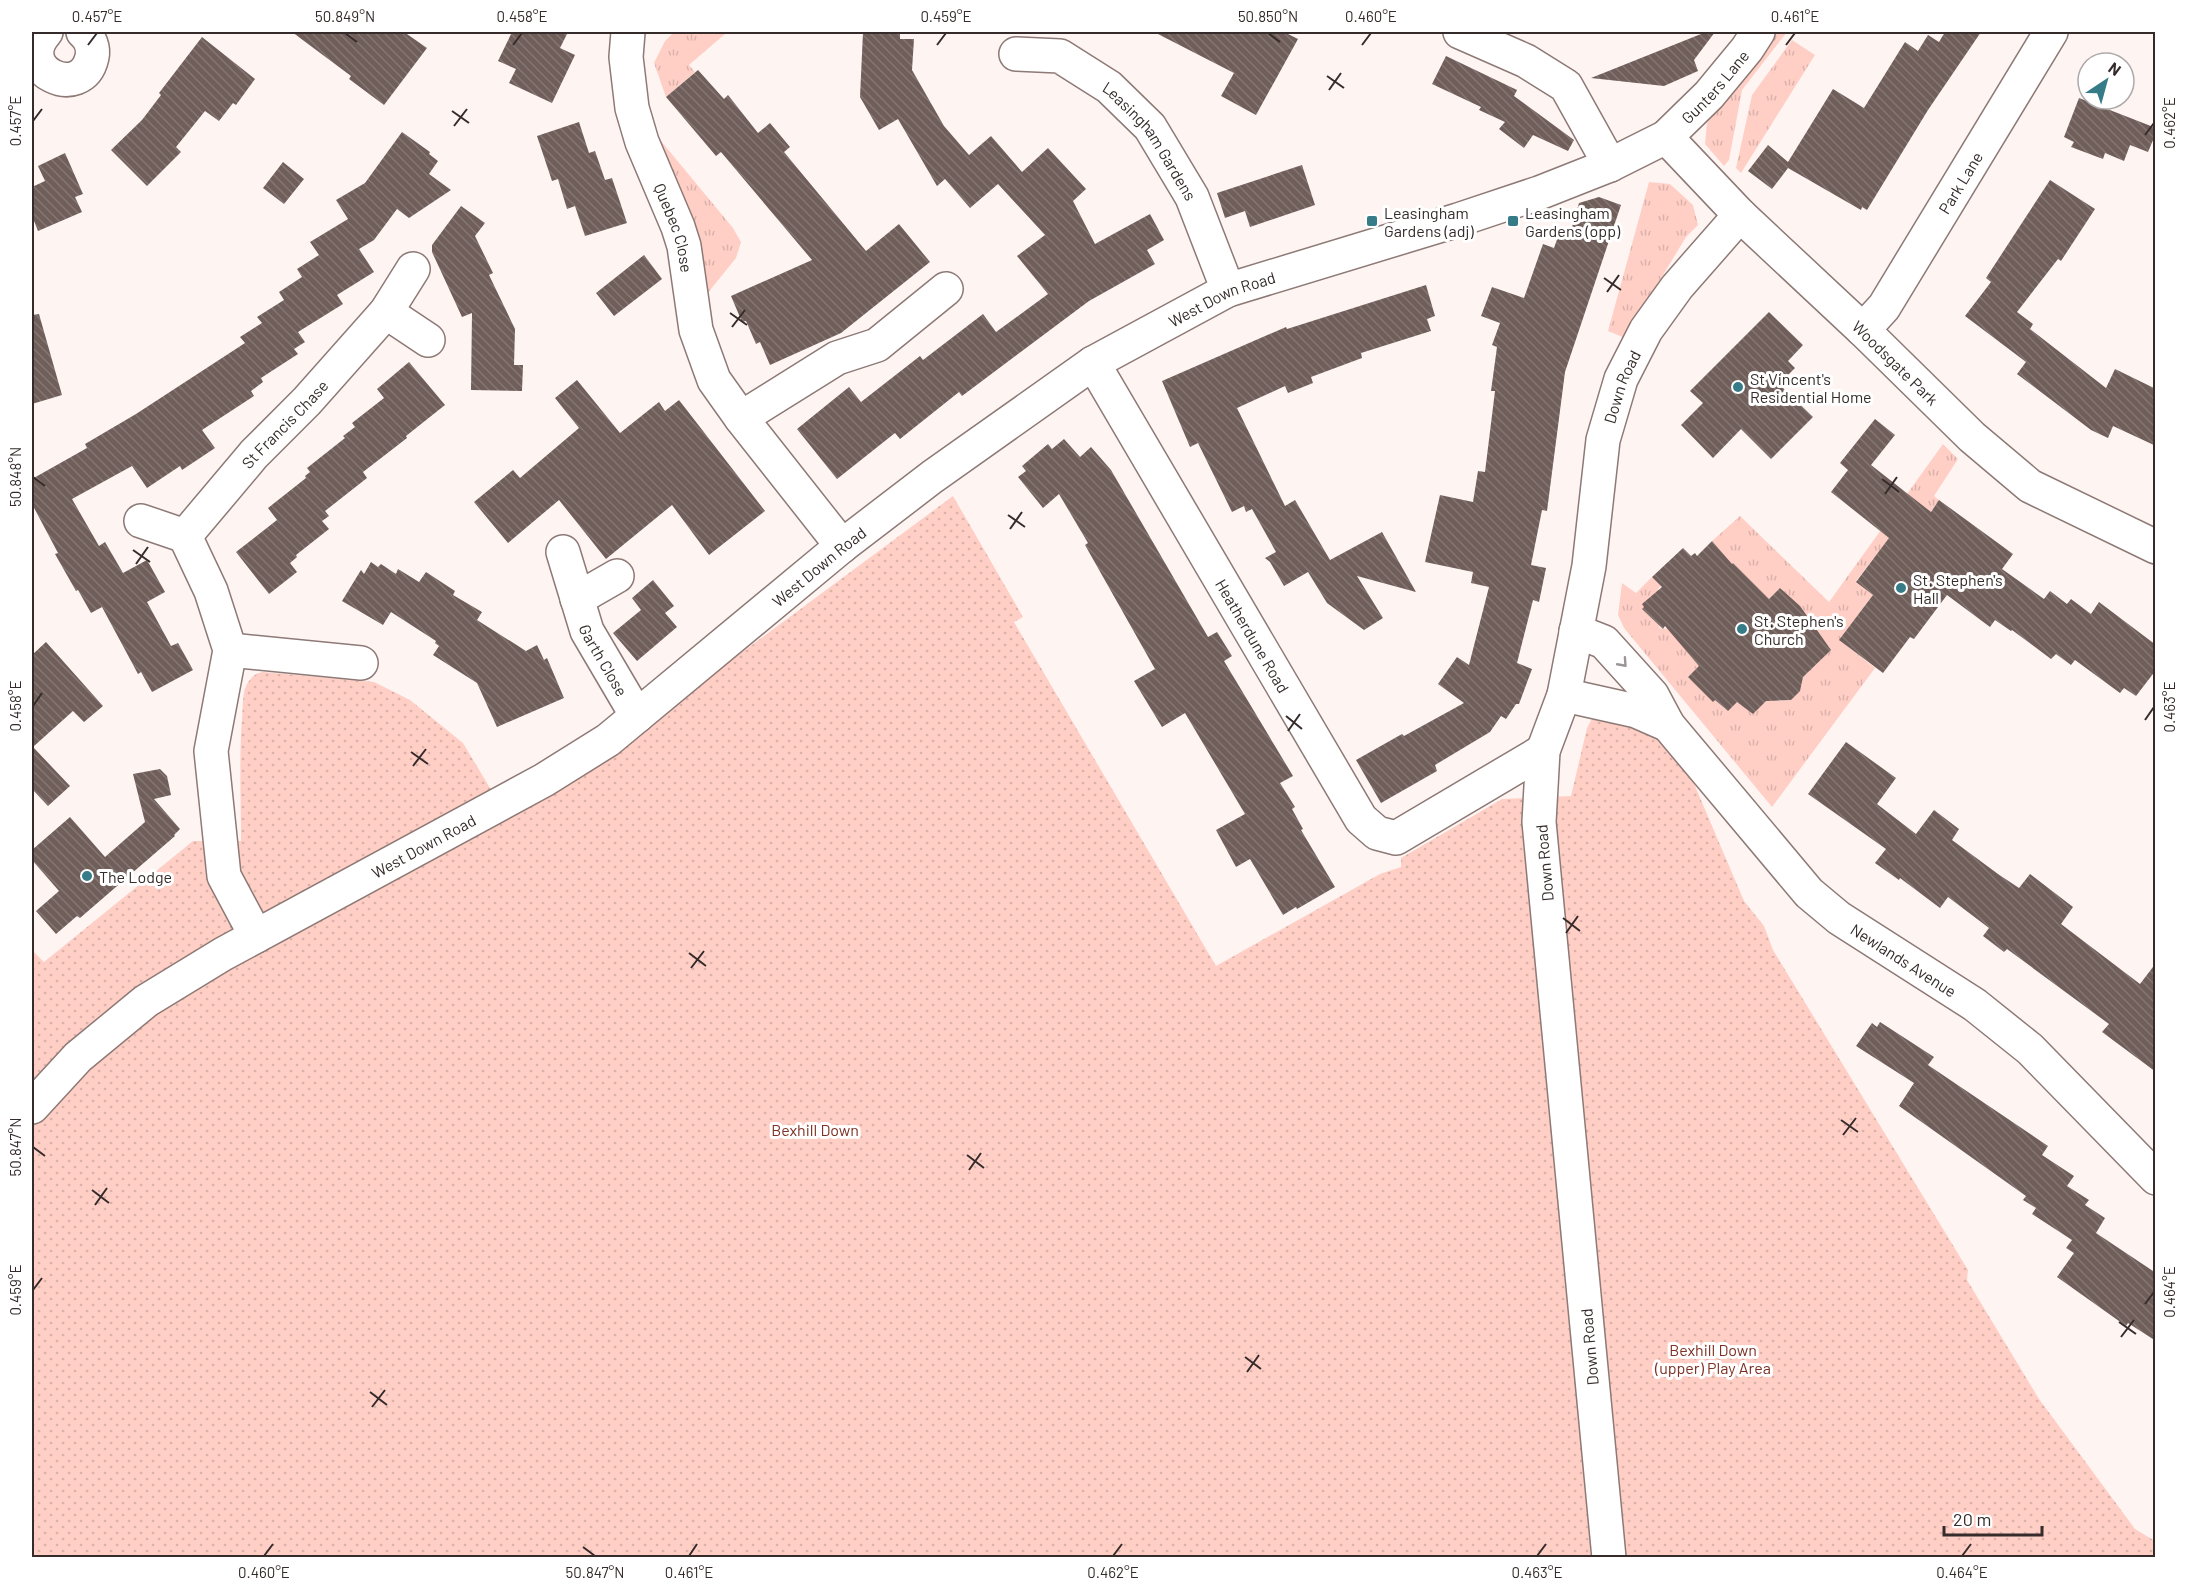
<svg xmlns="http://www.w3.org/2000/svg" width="2187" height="1589" font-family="Barlow,sans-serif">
	<defs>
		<pattern id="grass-tufts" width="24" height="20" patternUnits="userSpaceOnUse" patternTransform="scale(1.5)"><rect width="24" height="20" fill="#ffcfc6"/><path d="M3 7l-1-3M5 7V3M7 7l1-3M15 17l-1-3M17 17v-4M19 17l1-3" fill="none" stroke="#dbb2aa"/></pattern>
		<pattern id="park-dots" width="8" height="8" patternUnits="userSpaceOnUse" patternTransform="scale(1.5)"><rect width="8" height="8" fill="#ffcfc6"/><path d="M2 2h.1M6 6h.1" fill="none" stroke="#dbb2aa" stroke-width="1.8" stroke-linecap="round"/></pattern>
		<pattern id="building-back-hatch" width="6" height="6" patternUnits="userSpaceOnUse" patternTransform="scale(1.5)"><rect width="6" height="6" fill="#705e5a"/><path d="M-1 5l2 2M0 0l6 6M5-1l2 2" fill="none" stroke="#847673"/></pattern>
	</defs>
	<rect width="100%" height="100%" fill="#fef5f3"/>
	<!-- grass -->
	<path fill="url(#grass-tufts)" d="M674,32H722L725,34L689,65L695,72L666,97L654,63L665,41Z
		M1774,32H1787L1742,90L1729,160L1724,166L1705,144L1707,123Z
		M1792,40L1815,55L1741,173L1736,168L1752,95Z
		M652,138L661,141L733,228L741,242L736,258L707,294Z
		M1649,182L1670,184L1693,205L1698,225L1686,237L1625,338L1608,331Z
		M1943,444L1958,459L1934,496L1939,500L1917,531L1892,573L1873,559L1856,581L1873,595L1846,631L1854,637L1847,646L1875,668L1772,807L1624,628L1618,615L1622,583L1636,593L1652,577L1661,586L1658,589L1661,625L1659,627L1662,629L1669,628L1686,650L1703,663L1688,677L1691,680L1694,678L1702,691L1704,689L1725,709L1737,698L1753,714L1756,711L1755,710L1768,697L1777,701L1791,700C1800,691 1804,684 1801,671L1830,648L1781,594L1783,591L1781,588L1765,603L1733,563L1730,566L1712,541L1740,516L1829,602Z"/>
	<!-- park -->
	<path fill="url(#park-dots)" d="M953,496L1023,617L1014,622L1216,966L1380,874L1401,867V858L1502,799L1571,796L1587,728L1595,713L1655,736L1692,779L1744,901L1764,926L1773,950L1968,1270L1967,1280L2039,1399L2135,1529L2155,1541V1557H32V950L44,962L193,841H241C241,800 239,760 242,718C243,708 242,696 246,686C250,678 255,673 263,672L374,682L410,700L463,743L505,813L590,765Z"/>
	<!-- building -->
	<path fill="url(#building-back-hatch)" d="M292,32H404L427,48L384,105L349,79L351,76Z
		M512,32H568L560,48L575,55L552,103L509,83L516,69L498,61Z
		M863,32H900V39H914L912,70L944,126L969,155L991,136L1022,172L1048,148L1086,189L1073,201L1095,244L1150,214L1164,240L1147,250L1155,264L1089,301L962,396L959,392L900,439L895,433L837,479L797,429L849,387L861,402L920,356L923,360L983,314L996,332L1048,294L1017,256L1045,235L998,184L970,208L945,179L937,186L898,119L879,130L860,97Z
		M1154,32H1284L1298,39L1256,115L1221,96L1234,73Z
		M1706,32H1715L1694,60L1698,71L1664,86L1591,78Z
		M1945,32H1981L1928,110L1867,210L1862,207L1861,210L1788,168L1772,189L1748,171L1768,145L1788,162L1833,89L1864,108L1905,42L1918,51L1928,35L1939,42Z
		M202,37L255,79L236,105L233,103L219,121L205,111L176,147L181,152L147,186L111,150L142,120L161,95L159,93Z
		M1446,56L1517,90L1514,96L1574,140L1568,151L1533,135L1524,148L1499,129L1505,122L1479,110L1481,107L1432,84Z
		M698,70L724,99L728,95L758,133L770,123L790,147L784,152L866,251L899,224L930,262L841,333L770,365L760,342L756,344L746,321L742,322L731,296L812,260L721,152L716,156L666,97Z
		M2079,98L2156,128V133L2148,152L2130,145L2124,161L2105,153L2103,159L2071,147L2074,142L2064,137Z
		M579,122L589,153L595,151L605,180L612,178L627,223L585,236L575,206L567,209L558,179L552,181L537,136Z
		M402,132L430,152L429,154L438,161L429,174L451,190L409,218L397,209L374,240L359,249L374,272L337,295L343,304L298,332L305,342L294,349L298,354L261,378L263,382L251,391L254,396L202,430L215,448L182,470L180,466L147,488L132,466L72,499L99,546L105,542L123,573L147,560L165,592L147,602L171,646L178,643L193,670L152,692L141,672L138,674L102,607L91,613L78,590L76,591L55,554L58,553L32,504V479L87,448L85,444L136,414L245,343L240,337L262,323L257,317L284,300L279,292L302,277L297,269L319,255L310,242L348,219L336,200L365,183Z
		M65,153L83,194L75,197L82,212L38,231L32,216V187L45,181L38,166Z
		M283,162L304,179L284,204L263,188Z
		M1302,165L1315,205L1250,227L1245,211L1225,218L1217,193Z
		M2050,180L2095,209L2061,261L2058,259L2017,312L2033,324L2030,329L2106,388L2115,369L2156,389V446L2113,426L2108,438L2091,430L2017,374L2026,362L1965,316L1991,282L1986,278Z
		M1599,197L1621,205L1565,372L1547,511L1542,510L1531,565L1546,568L1539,602L1533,600L1517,663L1532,669L1519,704H1516L1506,719L1501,716L1490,732L1435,765L1437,771L1381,803L1356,760L1402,734L1404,736L1464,703L1438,684L1457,657L1469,665L1489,587L1471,583L1473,572L1425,562L1440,495L1473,502L1478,471L1485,472L1495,391H1491L1497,347L1492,345L1500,323L1481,316L1492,287L1524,298L1543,244L1554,248L1560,231L1570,234L1579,203Z
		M461,206L485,223L475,236L493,273L489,275L515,329L514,365H523L522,391L471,390L472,313L462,317L432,252V245Z
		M644,255L662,279L614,316L596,293Z
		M1426,285L1435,316L1427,319L1431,331L1361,353L1362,358L1311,377L1313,383L1288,393L1285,386L1237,408L1285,506L1295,500L1330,560L1382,532L1416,592L1357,576L1383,618L1364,630L1327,603L1308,572L1284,586L1270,562L1265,558L1276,552L1252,509L1246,512L1244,506L1232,512L1198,443L1190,447L1162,381L1286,327L1287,329Z
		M1769,312L1803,345L1788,361L1795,368L1779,384L1813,417L1771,459L1741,429L1713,458L1681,425L1703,403L1690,391Z
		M39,314L62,395L32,404V315Z
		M409,362L445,405L406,436L407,438L363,472L367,478L325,511L329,516L322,521L329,529L296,555L297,557L290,563L297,572L269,594L236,552L277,520L268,508L306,478L305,476L310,472L307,468L345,438L343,436L355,427L352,423L384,398L377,389Z
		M577,380L620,433L659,402L665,411L679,400L765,511L709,555L672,505L606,559L559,500L508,543L474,502L513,470L520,478L579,428L555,398Z
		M1875,419L1895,435L1871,465L1931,512L1939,500L2013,554L2002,569L2044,599L2050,591L2067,604L2071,599L2091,614L2099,602L2156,645V670L2136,696L2124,688L2120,693L2075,660L2071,665L2056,654L2051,659L2012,630L2011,631L1995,620L1990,627L1947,595L1914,639L1910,637L1883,673L1839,640L1873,595L1856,582L1889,538L1831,492L1848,470L1840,463Z
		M1064,439L1080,457L1091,447L1111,470L1208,637L1217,632L1232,656L1224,661L1293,776L1280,783L1295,807L1292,809L1303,829L1301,830L1335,887L1297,909L1296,907L1283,915L1250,859L1236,867L1216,830L1245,814L1185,713L1162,727L1134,681L1155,669L1085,545L1088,543L1059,494L1043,508L1018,477L1026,471L1022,466L1048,444L1052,449Z
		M1712,541L1732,564L1733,563L1769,599L1780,588L1800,606L1831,650L1803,677L1800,691L1791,700L1766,701L1753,714L1737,702L1728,711L1715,700L1713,702L1688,677L1699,666L1665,626L1663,629L1642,609L1644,607L1642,604L1662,587L1652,577L1683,548L1691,556L1695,553L1697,556Z
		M371,562L378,567L381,564L396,574L398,569L419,582L426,572L455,591L453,595L482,612L477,620L526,651L537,645L544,660L547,658L564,698L497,727L477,683L433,655L439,646L435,643L436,641L391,612L383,625L342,601L361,570L364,574Z
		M653,580L674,606L665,613L677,627L637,661L613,633L641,610L632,598Z
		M46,642L103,706L84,722L73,711L33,747L70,786L48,806L32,789V655Z
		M1846,742L1896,778L1877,804L1916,834L1934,810L1959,829L1952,840L1998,874L2019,888L2030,874L2073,907L2061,924L2140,984L2156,963V1072L2102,1032L2109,1024L2007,949L2004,952L1983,936L1989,928L1948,897L1940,908L1900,878L1899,880L1875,863L1886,849L1808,794Z
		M160,769L167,776L171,795L154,799L180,829L174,835L175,836L80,918L77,916L56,934L36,911L59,891L32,860V850L70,817L105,857L145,822L133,774Z
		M1880,1022L1934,1057L1928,1065L2048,1146L2042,1155L2074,1176L2067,1186L2089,1200L2085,1205L2105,1218L2096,1233L2156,1273V1341L2128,1323L2126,1326L2057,1277L2074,1253L2066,1248L2072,1240L2032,1214L2036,1208L2023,1200L2026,1196L1899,1106L1914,1083L1856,1046L1872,1023L1877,1027Z"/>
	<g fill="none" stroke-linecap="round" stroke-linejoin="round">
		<defs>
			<g id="minor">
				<path d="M46,32C12,70 82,103 92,57C94,48 90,38 83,32"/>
				<path id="s1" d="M628,32L626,57L632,108L642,142L678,227L684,246L696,330L714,380L741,418L842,546"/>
				<path d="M1460,32L1526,61L1566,86L1610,165"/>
				<path id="s2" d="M1016,54L1060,56L1109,87L1150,127L1192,197L1228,290"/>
				<path id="s3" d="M1666,137L1740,215L1863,330L1972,437L2030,486L2156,547"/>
				<path d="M386,312L428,340"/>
				<path id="s4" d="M1863,330L1884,307L2051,32"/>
				<path id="s5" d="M1093,363L1361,819L1377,833L1396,838L1543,751"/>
				<path d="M741,418L837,358L877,345L946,289"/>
				<path d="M141,521L185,536L211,591L230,650L211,751L224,876L256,936"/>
				<path id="s6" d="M185,536L254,454L307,401L386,312L413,269"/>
				<path id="s7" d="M563,552L587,631L637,716"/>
				<path d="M577,599L617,576"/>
				<path id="s8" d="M1576,631L1604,642L1652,695L1668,725L1809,893L1839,918L1975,1005L2030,1049L2156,1178"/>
				<path d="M230,650L361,663"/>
				<path d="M1564,695L1636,711L1668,725"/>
				<path id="s9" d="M1609,1558L1539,822L1543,751L1564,695L1589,566L1603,440L1621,379L1646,330L1677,287L1740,215"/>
			</g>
			<g id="tertiary">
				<path id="s10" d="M32,1107L78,1057L146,1001L223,954L544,780L608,740L842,546L932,477L1093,363L1228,290L1458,220L1539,193L1610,165L1666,137L1709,95L1747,49L1758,32"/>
			</g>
		</defs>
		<!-- minor casing -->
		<use href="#minor" stroke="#8d7975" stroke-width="36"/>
		<!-- tertiary casing -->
		<use href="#tertiary" stroke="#8d7975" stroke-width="36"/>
		<!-- minor -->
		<use href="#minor" stroke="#fff" stroke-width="33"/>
		<!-- tertiary -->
		<use href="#tertiary" stroke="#fff" stroke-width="33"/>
	</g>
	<!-- one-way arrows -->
	<defs><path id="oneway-chevron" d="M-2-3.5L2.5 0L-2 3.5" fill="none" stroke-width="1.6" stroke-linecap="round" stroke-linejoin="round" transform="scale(1.5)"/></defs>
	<use stroke="#9a9594" href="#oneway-chevron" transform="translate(1623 663) rotate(48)"/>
	<!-- ticks -->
	<path fill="none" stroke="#342b2a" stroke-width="2" d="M345,33L357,42M1268,33L1280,42M88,45L97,33M513,45L522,33M937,45L946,33M1362,45L1371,33M1786,45L1795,33M1327,76L1344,88M1329,90L1341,73M452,111L469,123M33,121L42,109M454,126L467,109M2145,135L2154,123M1604,278L1621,290M1607,292L1619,275M730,313L747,325M732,327L745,310M33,477L45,486M1882,479L1899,492M1885,494L1897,477M1008,515L1025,527M1010,529L1022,512M133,550L150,562M136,564L148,547M33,706L42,693M1286,716L1302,729M2145,720L2154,707M1288,731L1300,714M411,752L428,764M413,766L426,749M1563,918L1580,931M1566,933L1578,916M689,953L706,966M691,968L704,951M1841,1120L1858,1132M1843,1135L1856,1118M33,1147L45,1156M967,1155L984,1168M969,1170L981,1153M92,1190L109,1203M95,1205L107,1188M33,1290L42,1278M2145,1304L2154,1292M2119,1322L2136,1334M2121,1337L2134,1320M1245,1357L1261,1369M1247,1372L1259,1355M370,1392L387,1405M372,1407L385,1390M583,1547L595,1556M264,1556L273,1544M689,1556L697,1544M1113,1556L1122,1544M1537,1556L1546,1544M1962,1556L1971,1544"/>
	<!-- markers -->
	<g fill="#357b88" stroke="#fff" stroke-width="2">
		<rect x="1366" y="215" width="12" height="12" rx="3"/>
		<rect x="1507" y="215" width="12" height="12" rx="3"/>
		<circle cx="1738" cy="387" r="6"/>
		<circle cx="1901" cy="588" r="6"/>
		<circle cx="1742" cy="629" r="6"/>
		<circle cx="87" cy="876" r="6"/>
	</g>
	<g text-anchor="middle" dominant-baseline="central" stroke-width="6" stroke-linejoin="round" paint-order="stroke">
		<!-- street labels -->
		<g font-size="16" fill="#342b2a" stroke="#fff">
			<text stroke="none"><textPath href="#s10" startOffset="1990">Gunters Lane</textPath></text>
			<text stroke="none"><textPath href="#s2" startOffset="170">Leasingham Gardens</textPath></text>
			<text stroke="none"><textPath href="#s4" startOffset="177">Park Lane</textPath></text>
			<text stroke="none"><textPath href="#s1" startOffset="204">Quebec Close</textPath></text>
			<text stroke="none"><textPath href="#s10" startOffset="1446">West Down Road</textPath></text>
			<text stroke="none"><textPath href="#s3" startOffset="322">Woodsgate Park</textPath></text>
			<text stroke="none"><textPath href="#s9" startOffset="1185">Down Road</textPath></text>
			<text stroke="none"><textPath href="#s6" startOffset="150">St Francis Chase</textPath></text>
			<text stroke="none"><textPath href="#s10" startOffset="960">West Down Road</textPath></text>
			<text stroke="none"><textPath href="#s5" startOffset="316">Heatherdune Road</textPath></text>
			<text stroke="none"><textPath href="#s7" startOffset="116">Garth Close</textPath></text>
			<text stroke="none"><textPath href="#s10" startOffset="474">West Down Road</textPath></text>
			<text transform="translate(1544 863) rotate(-95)">Down Road</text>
			<text stroke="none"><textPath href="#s8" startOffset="471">Newlands Avenue</textPath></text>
			<text transform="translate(1589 1347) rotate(-95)">Down Road</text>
		</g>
		<!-- poi labels -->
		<g font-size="16" fill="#342b2a" stroke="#fff" text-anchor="start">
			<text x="1384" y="212">Leasingham<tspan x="1384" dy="18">Gardens (adj)</tspan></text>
			<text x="1525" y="212">Leasingham<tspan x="1525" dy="18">Gardens (opp)</tspan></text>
			<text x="1750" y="378">St Vincent's<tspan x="1750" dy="18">Residential Home</tspan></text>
			<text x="1913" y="579">St. Stephen's<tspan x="1913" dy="18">Hall</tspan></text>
			<text x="1754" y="620">St. Stephen's<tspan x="1754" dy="18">Church</tspan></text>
			<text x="99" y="876">The Lodge</text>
		</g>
		<!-- park labels -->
		<g font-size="16" fill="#7d3023" stroke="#fff">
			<text x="815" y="1129">Bexhill Down</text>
			<text x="1713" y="1349">Bexhill Down<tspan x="1713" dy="18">(upper) Play Area</tspan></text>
		</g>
	</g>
	<!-- border -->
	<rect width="2187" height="1589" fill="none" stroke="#ffffff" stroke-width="66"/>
	<!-- north arrow -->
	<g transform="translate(2106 81) rotate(36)"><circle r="28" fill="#ffffff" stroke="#aeaaaa" stroke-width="1.5"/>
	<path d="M0-4.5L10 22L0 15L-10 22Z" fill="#357b88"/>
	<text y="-9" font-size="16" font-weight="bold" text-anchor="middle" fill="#342b2a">N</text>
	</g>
	<!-- scale -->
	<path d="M1944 1526v9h98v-9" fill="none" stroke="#342b2a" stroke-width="3"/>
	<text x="1953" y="1526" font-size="18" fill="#342b2a" stroke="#ffffff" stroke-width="4.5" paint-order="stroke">20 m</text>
	<rect x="33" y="33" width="2121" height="1523" fill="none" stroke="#342b2a" stroke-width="2"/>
	<g font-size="15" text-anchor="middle" fill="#342b2a">
		<text x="97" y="22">0.457°E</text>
		<text x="345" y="22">50.849°N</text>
		<text x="522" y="22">0.458°E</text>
		<text x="946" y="22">0.459°E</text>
		<text x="1268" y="22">50.850°N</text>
		<text x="1371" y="22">0.460°E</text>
		<text x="1795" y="22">0.461°E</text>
		<text transform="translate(16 121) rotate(-90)" y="5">0.457°E</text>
		<text transform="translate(2170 123) rotate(-90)" y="5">0.462°E</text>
		<text transform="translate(16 477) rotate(-90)" y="5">50.848°N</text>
		<text transform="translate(16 706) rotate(-90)" y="5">0.458°E</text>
		<text transform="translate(2170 707) rotate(-90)" y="5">0.463°E</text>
		<text transform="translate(16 1147) rotate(-90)" y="5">50.847°N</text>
		<text transform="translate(16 1290) rotate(-90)" y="5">0.459°E</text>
		<text transform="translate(2170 1292) rotate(-90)" y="5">0.464°E</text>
		<text x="264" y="1578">0.460°E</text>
		<text x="595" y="1578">50.847°N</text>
		<text x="689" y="1578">0.461°E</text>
		<text x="1113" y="1578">0.462°E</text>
		<text x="1537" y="1578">0.463°E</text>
		<text x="1962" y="1578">0.464°E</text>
	</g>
</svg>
